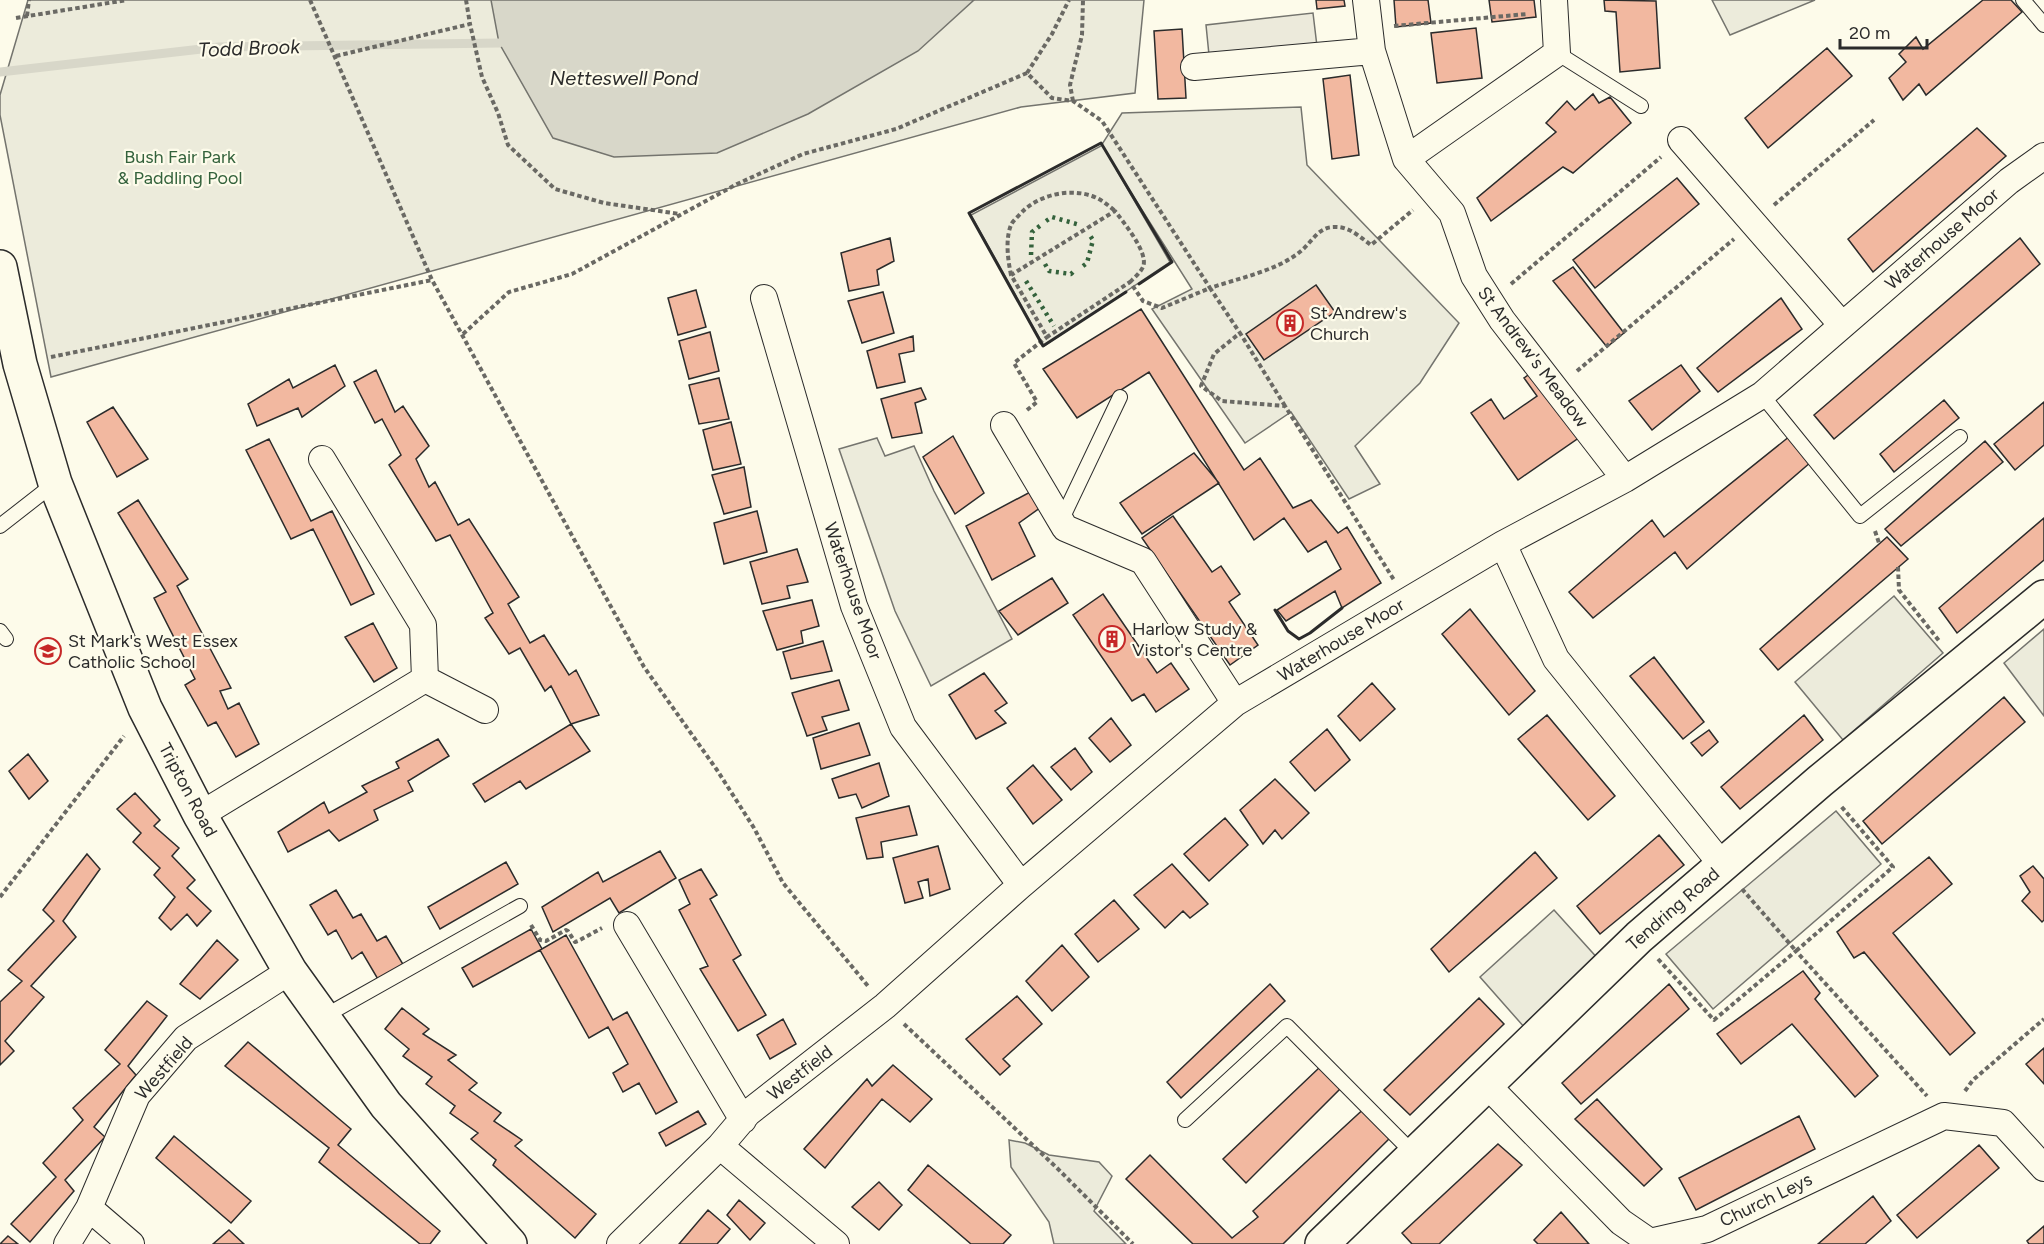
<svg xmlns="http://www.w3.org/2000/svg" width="2044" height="1244" font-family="Figtree,sans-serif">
	<rect width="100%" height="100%" fill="#fdfbea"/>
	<!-- green -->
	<path fill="#ecebdb" stroke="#74746e" stroke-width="1.5" d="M28,0H1144L1135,93L1021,107L51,377L0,115V95Z
		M1712,0H1815L1730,35Z
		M1301,107L1307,165L1459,323L1420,383L1355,446L1380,484L1349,499L1291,412L1245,443L1152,309L1192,289L1116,169L1170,262L1044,346L971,215L1101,146L1122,113Z
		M877,438L885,456L914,446L934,491L1012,639L931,686L895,611L839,449Z
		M1894,596L1943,653L1843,740L1795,682Z
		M2044,629V716L2004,663Z
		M1836,811L1881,864L1713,1009L1666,954Z
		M1554,910L1600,961L1525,1028L1480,977Z
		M1009,1140L1025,1143L1049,1155L1099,1162L1112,1176L1094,1211L1126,1244H1054L1049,1222L1011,1167Z"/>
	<!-- parking -->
	<path fill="#eceadb" stroke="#74746e" stroke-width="1.5" d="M1313,13L1319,63L1211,75L1206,25Z"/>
	<!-- water -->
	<path fill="#d8d7c9" stroke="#74746e" stroke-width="1.5" d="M491,0H974L918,51L808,114L717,153L614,157L553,138L499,43Z"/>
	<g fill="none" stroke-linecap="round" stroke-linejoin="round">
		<!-- stream -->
		<path stroke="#d8d7c9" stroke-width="9" d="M0,72L219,47L499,43"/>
	</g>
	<!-- building -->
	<path fill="#f2b8a0" stroke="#2b2b2b" stroke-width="1.5" d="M1316,0H1344L1345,6L1317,9Z
		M1394,0H1428L1431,23L1396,27Z
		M1489,0H1534L1536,17L1492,22Z
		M1604,0L1656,1L1660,68L1620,72L1616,12L1605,11Z
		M1983,0H2011L2022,12L1926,95L1919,84L1903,100L1889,78L1906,62L1899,54L1916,37L1923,49Z
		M1476,28L1482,78L1437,83L1431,33Z
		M1182,29L1186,98L1158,99L1154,31Z
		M1827,48L1852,76L1768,148L1745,118Z
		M1350,75L1359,155L1332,159L1323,79Z
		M1593,94L1599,103L1610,97L1631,123L1573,173L1563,167L1491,221L1477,198L1556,132L1546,123L1567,101L1575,110Z
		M1977,128L2006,156L1873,272L1848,239Z
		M1677,178L1699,204L1595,288L1573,260Z
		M890,238L894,261L877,270L879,285L849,291L841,253Z
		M2020,238L2040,264L1834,439L1814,415Z
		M1573,267L1624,333L1607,347L1553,281Z
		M1316,285L1335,312L1264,360L1246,334Z
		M696,290L706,327L678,335L668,298Z
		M883,292L894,333L862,343L848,301Z
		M1781,298L1802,329L1718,392L1697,368Z
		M1141,309L1244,470L1260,458L1293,508L1311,500L1338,533L1347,527L1381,583L1342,608L1335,591L1286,621L1277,610L1341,569L1326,541L1308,552L1284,518L1254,540L1149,372L1077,418L1043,369Z
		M710,332L719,371L689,379L679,341Z
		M913,336L914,351L899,354L905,382L877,388L867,351Z
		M335,365L345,386L302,417L298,408L257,426L248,404L289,379L293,388Z
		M1681,365L1700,391L1652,430L1629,401Z
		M376,370L395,412L403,406L429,446L416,459L429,487L435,482L458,525L469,519L519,597L508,604L530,643L544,635L569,675L576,670L599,715L571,724L551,686L545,691L520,648L509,654L485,618L493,613L450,535L436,541L389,465L401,455L382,419L375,423L354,382Z
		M1534,371L1580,437L1518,480L1471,413L1491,399L1504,419L1537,396L1524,378Z
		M719,378L729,419L699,424L689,385Z
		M921,388L926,399L915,403L922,433L892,438L881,399Z
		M1944,400L1959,418L1894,472L1880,454Z
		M2044,402V445L2015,470L1994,444Z
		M113,407L148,459L117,477L87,422Z
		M731,422L741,464L713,470L703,430Z
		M953,436L984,493L955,514L923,457Z
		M1790,436L1811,462L1687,569L1675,552L1593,618L1569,592L1652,520L1664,537Z
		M269,439L311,521L332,511L374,594L351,605L313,529L291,539L246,450Z
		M1985,441L2003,462L1901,546L1885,529Z
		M1194,453L1219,483L1142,534L1120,503Z
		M744,467L751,507L724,514L712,475Z
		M1034,490L1044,505L1019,523L1035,556L992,580L966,526Z
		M138,500L188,579L177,586L231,688L220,691L228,709L239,703L259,744L236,757L216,722L208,726L185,685L195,679L154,598L166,592L118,513Z
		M757,511L767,552L724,564L714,523Z
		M1173,516L1212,572L1221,566L1240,594L1229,602L1258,645L1230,665L1142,538Z
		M2044,518V560L1957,633L1939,608Z
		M1887,537L1908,559L1778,670L1760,649Z
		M797,549L808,582L787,586L790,598L762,604L750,562Z
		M1052,578L1068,603L1018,635L999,611Z
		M1103,594L1157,673L1171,663L1189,689L1156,712L1144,694L1132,701L1073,615Z
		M812,600L819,626L801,631L803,643L777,650L763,611Z
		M1470,609L1535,691L1509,715L1442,634Z
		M373,623L397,668L374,682L345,637Z
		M823,641L832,671L791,679L783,652Z
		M1654,657L1704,722L1683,739L1630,676Z
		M984,673L1007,703L995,711L1006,723L976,739L949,695Z
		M839,680L849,710L822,717L827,730L807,736L792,693Z
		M1372,683L1395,709L1360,741L1338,716Z
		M2004,697L2025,722L1882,844L1863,821Z
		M1547,715L1615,796L1588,820L1518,739Z
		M1804,715L1823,740L1740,809L1721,787Z
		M1111,718L1131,745L1110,762L1089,738Z
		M859,723L870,755L821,769L813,738Z
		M571,724L590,751L526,789L520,781L485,802L473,784Z
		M1327,729L1350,760L1315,791L1290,762Z
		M1709,730L1718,742L1702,756L1691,743Z
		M438,739L449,756L408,781L413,791L374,810L378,820L339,841L329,830L288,852L278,832L324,802L329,813L367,792L362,786L399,768L396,762Z
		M1075,748L1092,772L1071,790L1051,767Z
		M28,754L48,781L29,799L9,771Z
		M879,763L889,796L862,808L856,794L839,798L832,779Z
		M1033,765L1062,800L1033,824L1007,788Z
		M1275,779L1309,813L1282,839L1275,830L1263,844L1240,810Z
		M135,793L160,820L154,826L179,848L172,856L195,880L187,888L211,911L197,926L187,914L171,930L159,918L175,897L154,875L160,868L133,842L141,833L117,809Z
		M909,806L917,835L881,842L883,857L867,859L856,818Z
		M1225,818L1248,845L1209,881L1184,854Z
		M1659,835L1684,865L1600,934L1577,906Z
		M938,846L950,889L930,896L928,879L918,882L923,898L905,903L893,858Z
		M660,851L676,878L619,913L610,898L553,932L542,907L598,872L603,882Z
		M1535,852L1557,878L1449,972L1431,949Z
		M87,854L100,869L63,921L76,937L31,986L44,997L5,1041L14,1051L0,1065V1002L22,981L8,970L54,921L43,910Z
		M1929,857L1952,884L1893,933L1975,1033L1950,1055L1864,952L1854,958L1837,932Z
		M506,862L518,884L440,929L428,907Z
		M1172,864L1208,904L1190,918L1183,911L1165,928L1134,895Z
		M2033,866L2044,879V920L2042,922L2022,901L2030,892L2020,876Z
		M701,869L717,895L710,899L741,955L733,960L766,1015L738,1031L700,969L708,966L679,910L690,904L679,880Z
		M336,890L353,918L361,914L377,941L386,936L404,966L379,981L362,952L352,959L336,930L328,935L310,905Z
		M1114,900L1139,929L1098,962L1075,934Z
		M531,929L542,949L473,987L462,968Z
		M566,935L613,1020L627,1012L677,1102L656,1114L639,1083L623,1092L613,1073L628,1064L608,1027L589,1038L540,950Z
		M217,940L238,960L200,999L180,984Z
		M1062,945L1089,977L1052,1011L1026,981Z
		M1803,971L1820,993L1815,999L1878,1076L1855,1097L1792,1024L1741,1064L1717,1034Z
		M1270,984L1285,1001L1181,1098L1167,1082Z
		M1669,984L1689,1009L1581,1104L1562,1083Z
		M1017,996L1042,1024L1003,1059L1010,1066L1000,1075L966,1039Z
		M1479,998L1504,1024L1410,1115L1384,1090Z
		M147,1001L167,1016L128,1066L136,1075L94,1127L105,1137L65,1180L74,1191L30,1242L11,1224L56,1177L43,1163L83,1120L73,1108L120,1064L105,1050Z
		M402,1008L429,1029L423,1034L456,1055L448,1060L477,1083L469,1090L501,1113L494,1121L522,1140L515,1146L596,1214L575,1238L493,1165L496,1160L471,1139L478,1133L450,1113L455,1106L426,1084L432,1077L403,1056L409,1049L385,1029Z
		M783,1019L796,1044L770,1059L757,1035Z
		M248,1042L351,1129L338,1145L440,1231L430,1244H420L319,1162L329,1148L225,1066Z
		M2044,1048V1084L2026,1064Z
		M893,1065L932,1099L910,1122L882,1099L825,1168L804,1149L867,1079L872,1086Z
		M1320,1067L1341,1088L1246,1183L1223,1159Z
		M1597,1099L1662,1169L1644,1186L1575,1119Z
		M1369,1104L1396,1132L1283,1244H1193L1126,1179L1150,1155L1232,1238L1258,1217L1253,1211Z
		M698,1111L706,1124L666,1146L659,1133Z
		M1799,1116L1815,1149L1696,1210L1679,1178Z
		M174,1136L251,1201L231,1223L156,1158Z
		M1498,1144L1522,1165L1439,1244H1412L1402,1233Z
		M1979,1145L1999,1168L1917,1238L1897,1215Z
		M928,1165L1011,1235L1003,1244H971L908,1190Z
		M879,1182L902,1205L879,1230L852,1207Z
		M1873,1196L1891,1221L1865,1244H1818Z
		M739,1200L765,1223L750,1240L727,1215Z
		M708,1210L730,1229L717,1244H679Z
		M1561,1212L1589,1244H1538L1534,1240Z
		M2044,1226V1244H2029L2027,1241Z
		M229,1230L244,1244H213Z
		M8,1236L18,1244H0Z"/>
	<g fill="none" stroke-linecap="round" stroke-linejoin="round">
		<defs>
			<path id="lane" d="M2023,0L2044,25
				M1557,53L1641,106
				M1762,395L1860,516L1960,437
				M1061,521L1120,397
				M0,526L55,483
				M0,631L6,639
				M323,1017L520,906
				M1185,1120L1287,1026L1414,1154"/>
			<path id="street" d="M1366,0L1372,51L1406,159
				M1554,0L1557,53L1406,159L1452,213L1474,276L1502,320L1625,479
				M1194,67L1372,51
				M1681,140L1842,325
				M764,298L854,606L903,727L1021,885
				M1004,425L1065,528L1143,561L1235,703
				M1503,544L1556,659L1723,866
				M425,679L485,710
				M200,815L425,679L423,625L322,459
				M627,925L743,1120
				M1486,1084L1621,1222L1650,1242L1707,1229L1944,1116L2003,1123L2044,1168
				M720,1146L836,1244
				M89,1208L131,1244
				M67,1244L89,1208L137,1095L186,1038L290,971
				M620,1244L720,1146L748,1113L885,1006L1021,885L1235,703L1503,544L1625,479L1762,395L2009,181L2044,156"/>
			<path id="secondary" d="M0,267L20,364L55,483L145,708L200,815L290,971L386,1105L510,1244
				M1322,1244L1639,937L1820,781L2044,597"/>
		</defs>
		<!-- lane casing -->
		<use href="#lane" stroke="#2b2b2b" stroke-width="16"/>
		<!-- street casing -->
		<use href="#street" stroke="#2b2b2b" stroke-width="28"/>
		<!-- secondary casing -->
		<use href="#secondary" stroke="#2b2b2b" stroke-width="36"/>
		<!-- path -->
		<path stroke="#6a6964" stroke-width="4" stroke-dasharray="4.5 3" stroke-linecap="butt" d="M310,0L432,280L644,667L717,770L754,828L783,883L868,986
			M466,0L470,24
			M27,16L29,0
			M16,18L127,0
			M1394,26L1527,14
			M336,56L470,24L482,77L498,113L508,145L555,189L604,203L680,214
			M1027,73L1052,34L1069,0
			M1073,101L1070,85L1082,35L1083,0
			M1774,205L1874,120
			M1011,275C1008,260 1005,240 1011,225C1013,220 1020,215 1023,211C1040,195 1069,188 1092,196C1101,199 1108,205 1115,211
			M1130,282C1134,278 1140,273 1143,267C1149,253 1124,223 1115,211L1011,275L1047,337L1130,282L1143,301L1162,308L1210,288L1240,333
			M1511,284L1661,157
			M463,334L509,292L572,274L737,184L803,154L896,129L1027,73L1052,98L1073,101L1102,121L1210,288C1239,278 1277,271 1301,251C1312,242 1318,227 1334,227C1349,226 1360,237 1371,245L1413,210
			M51,357L432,280
			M1577,371L1734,239
			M1285,406L1240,333L1214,354L1201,386L1222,401L1285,406L1394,580
			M1027,410L1037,402L1014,363L1047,337
			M1875,531L1879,543
			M1898,567L1899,590L1940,642
			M1742,889L1796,951L1893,867L1840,805
			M0,897L124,736
			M531,925L540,940L546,941L566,930L568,931L575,942L578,941L602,928
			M1658,959L1714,1020L1796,951L1927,1096
			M904,1024L1057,1168L1133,1244
			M1965,1091L1973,1080L2044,1019"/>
		<!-- lane -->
		<use href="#lane" stroke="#fdfbea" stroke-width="14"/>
		<!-- street -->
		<use href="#street" stroke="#fdfbea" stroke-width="26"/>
		<!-- secondary -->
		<use href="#secondary" stroke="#fdfbea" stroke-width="33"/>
		<!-- hedge -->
		<path stroke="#34623c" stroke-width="4.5" stroke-dasharray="3 4.5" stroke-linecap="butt" d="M1046,221L1052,217L1080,225
			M1031,255L1032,232L1041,225
			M1045,264L1049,271L1071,274L1075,270
			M1083,266L1087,263L1093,240L1089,234
			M1026,281L1054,326"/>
		<!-- wall -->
		<path stroke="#2b2b2b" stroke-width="3" d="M1126,292L1043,346L969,213L1101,143L1172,262L1139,284
			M1275,610L1288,631L1299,639L1310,633L1342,608"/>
	</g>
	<!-- icons -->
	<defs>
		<symbol id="building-ring" viewBox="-11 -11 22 22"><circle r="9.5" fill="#fdfbea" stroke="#c62828" stroke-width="1.5"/><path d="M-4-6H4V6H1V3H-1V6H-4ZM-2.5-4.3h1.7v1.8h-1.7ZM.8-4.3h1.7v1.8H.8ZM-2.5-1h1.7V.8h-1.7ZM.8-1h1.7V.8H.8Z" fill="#c62828"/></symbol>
		<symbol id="school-ring" viewBox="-11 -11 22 22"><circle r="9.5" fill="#fdfbea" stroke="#c62828" stroke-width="1.5"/><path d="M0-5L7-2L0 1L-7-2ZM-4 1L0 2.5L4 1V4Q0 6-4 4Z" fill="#c62828"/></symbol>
	</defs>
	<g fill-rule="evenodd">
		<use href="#building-ring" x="1275" y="308" width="30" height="30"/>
		<use href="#building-ring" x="1097" y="624" width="30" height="30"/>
		<use href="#school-ring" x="33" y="636" width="30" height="30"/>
	</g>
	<g text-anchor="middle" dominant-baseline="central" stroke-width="4.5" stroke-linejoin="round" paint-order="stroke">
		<!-- park labels -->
		<g font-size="18" fill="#34623c" stroke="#fdfbea">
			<text x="180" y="157">Bush Fair Park<tspan x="180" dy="21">&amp; Paddling Pool</tspan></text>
		</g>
		<!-- street labels -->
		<g font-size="18" fill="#2b2b2b" stroke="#fdfbea">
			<text transform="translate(1942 239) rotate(-41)">Waterhouse Moor</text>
			<text transform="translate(1533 357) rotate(53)">St Andrew's Meadow</text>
			<text transform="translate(853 591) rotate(71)">Waterhouse Moor</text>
			<text transform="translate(1341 640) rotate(-31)">Waterhouse Moor</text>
			<text transform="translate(188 790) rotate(62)">Tripton Road</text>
			<text transform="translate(1673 909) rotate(-41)">Tendring Road</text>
			<text transform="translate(164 1068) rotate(-49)">Westfield</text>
			<text transform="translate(800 1073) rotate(-38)">Westfield</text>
			<text transform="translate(1766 1200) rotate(-26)">Church Leys</text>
		</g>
		<!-- poi labels -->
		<g font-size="18" fill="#2b2b2b" stroke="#fdfbea" text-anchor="start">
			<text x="1310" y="313">St Andrew's<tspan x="1310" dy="21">Church</tspan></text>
			<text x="1132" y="629">Harlow Study &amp;<tspan x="1132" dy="21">Vistor's Centre</tspan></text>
			<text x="68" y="641">St Mark's West Essex<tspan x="68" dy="21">Catholic School</tspan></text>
		</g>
		<!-- water labels -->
		<g font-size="20" font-style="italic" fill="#2b2b2b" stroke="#fdfbea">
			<text transform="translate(249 48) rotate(-2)">Todd Brook</text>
			<text x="624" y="78">Netteswell Pond</text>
		</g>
	</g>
	<!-- scale -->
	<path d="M1840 39v9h87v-9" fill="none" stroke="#2b2b2b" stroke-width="3"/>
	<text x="1849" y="39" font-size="18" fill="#2b2b2b" stroke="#fdfbea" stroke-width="4.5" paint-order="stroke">20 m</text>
</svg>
